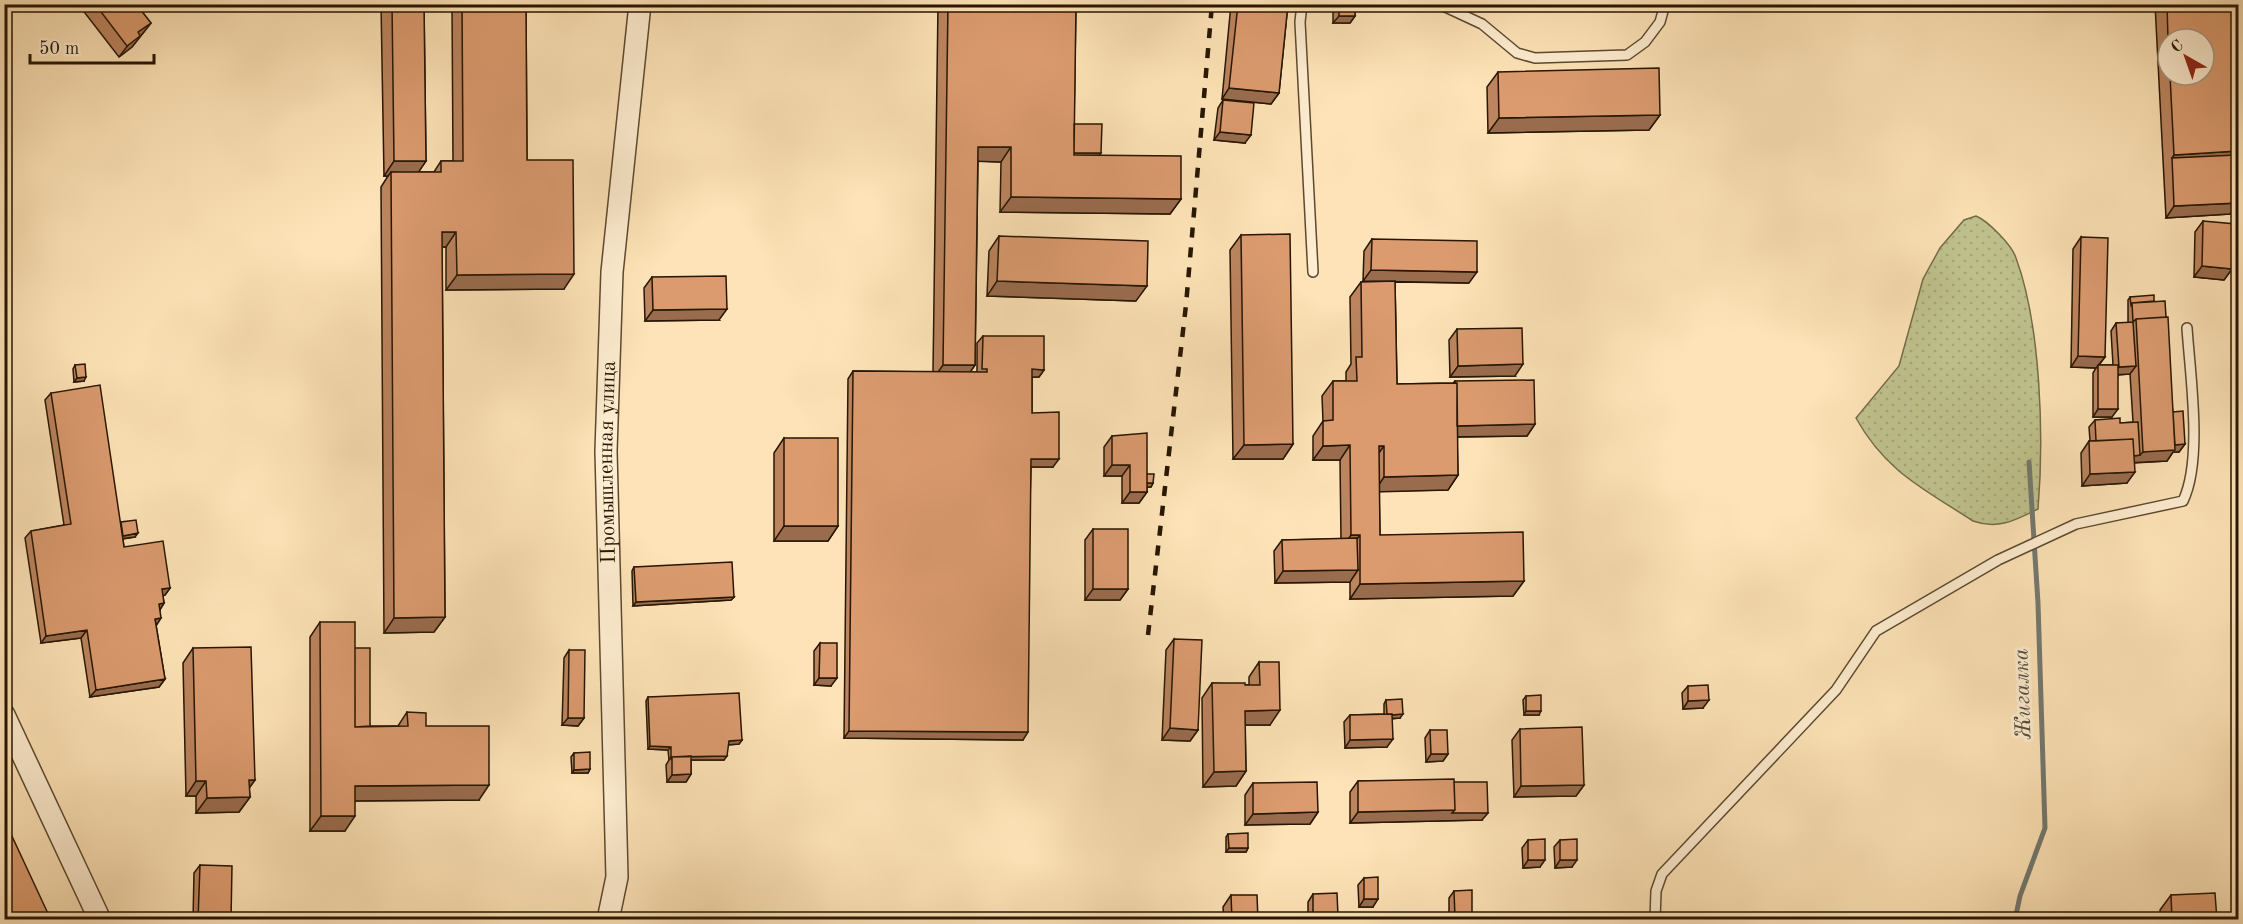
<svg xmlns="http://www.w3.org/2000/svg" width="2243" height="924" font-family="'Old Standard TT',serif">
	<defs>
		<pattern id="grass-dots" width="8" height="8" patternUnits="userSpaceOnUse" patternTransform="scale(1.5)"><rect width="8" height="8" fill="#c0c38e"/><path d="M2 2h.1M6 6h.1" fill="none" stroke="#a5a779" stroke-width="1.8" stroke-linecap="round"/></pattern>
	</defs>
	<rect width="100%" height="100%" fill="#fde3b7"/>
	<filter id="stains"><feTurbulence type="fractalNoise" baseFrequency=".00333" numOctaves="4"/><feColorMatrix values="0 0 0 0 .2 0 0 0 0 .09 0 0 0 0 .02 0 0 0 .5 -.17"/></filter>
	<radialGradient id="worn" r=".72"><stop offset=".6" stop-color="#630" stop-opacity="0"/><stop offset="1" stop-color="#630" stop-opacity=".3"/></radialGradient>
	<!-- grass -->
	<path fill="url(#grass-dots)" stroke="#746c48" stroke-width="1.5" d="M1976,216C1988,221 2012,245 2016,258C2041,326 2044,437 2038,509C2016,520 1998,530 1973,521C1924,489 1886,472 1856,418L1899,366L1923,279L1940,248L1964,220Z"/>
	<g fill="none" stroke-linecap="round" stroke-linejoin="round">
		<!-- stream -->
		<path stroke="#737970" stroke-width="5" d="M2015,920L2020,896L2045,828L2038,603L2029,462"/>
		<defs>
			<path id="service" d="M1302,4L1300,22L1313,272
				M1439,4L1482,24L1517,53L1535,58L1627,55L1645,42L1660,22L1665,4
				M1655,920L1656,891L1662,874L1836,690L1876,631L1998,560L2076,524L2183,501C2203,460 2190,374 2187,328"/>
			<g id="tertiary">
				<path d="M4,715L100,920"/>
				<path id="s1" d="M608,920L617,877L606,451L612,272L640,4"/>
			</g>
		</defs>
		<!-- service casing -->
		<use href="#service" stroke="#5c492f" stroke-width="12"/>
		<!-- tertiary casing -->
		<use href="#tertiary" stroke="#5c492f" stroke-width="24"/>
		<!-- service -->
		<use href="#service" stroke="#feedd0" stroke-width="9"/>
		<!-- tertiary -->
		<use href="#tertiary" stroke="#feedd0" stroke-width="21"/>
		<!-- rail -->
		<path stroke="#271602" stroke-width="4.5" stroke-dasharray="10 10" stroke-linecap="butt" d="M1148,635L1186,305L1212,4"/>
	</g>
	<!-- wall -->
	<path fill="#bc855f" stroke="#271602" stroke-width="1.5" fill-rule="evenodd" d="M78,4H136L151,23L132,47L119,57Z
		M381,4H424L426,161L418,172H434L441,161H453L452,4H526L527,160L564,289L446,290V247H442L445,617L434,632L384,633L381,187L388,176H384Z
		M938,4H1076L1074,124L1099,155L1181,199L1170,214L1000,212L1001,162L978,161L975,365L970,372H977V343L983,336L1044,370L1039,377H1032V413L1053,467H1031L1023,740L844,738L848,379L853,371L933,372Z
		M1231,4H1288L1279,93L1271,104L1222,99Z
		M1333,4H1355V16L1350,23H1333Z
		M2155,4H2231L2238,151L2236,155L2230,214L2166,218ZM2168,39L2204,75H2168Z
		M1498,72L1660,115L1649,130L1488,133L1487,87Z
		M1223,100L1245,143L1214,140L1218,108Z
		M2203,221L2232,269L2224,280L2194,277L2195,232Z
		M1241,235L1293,444L1283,459H1233L1230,250Z
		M999,236L1136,301L987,296L989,251Z
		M2081,237L2105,357L2099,365H2113L2111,331L2116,323H2128V300L2130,297L2154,301L2173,412L2185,444L2179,452H2173L2167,461L2134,463L2127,483L2082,486L2081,453L2089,441H2090L2089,427L2095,420L2120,423L2133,422L2130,374L2118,375L2112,417H2093V373L2096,368L2071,367L2073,249Z
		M1372,239L1469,283L1395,282L1397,384L1453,383L1455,381L1535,424L1527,436L1457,437L1458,475L1448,490L1379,491L1380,535L1524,581L1513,596L1350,599V582L1275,583L1274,551L1282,540L1341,539L1340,460H1313V436L1323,421L1322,396L1333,381H1346V372L1351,364L1350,297L1361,282L1388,281H1363L1364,251Z
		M652,277L719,320L645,321L644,288Z
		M1457,329L1515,376L1450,377L1449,340Z
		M75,365L84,381L74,382L73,369Z
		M51,393L121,523L135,537L123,539L124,547L170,588L165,595L163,596L164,603L160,610L156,625L165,679L159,687L90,697L81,638L41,643L25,538L31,531L64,525L45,400Z
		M1112,436L1147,474L1153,483L1151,487H1147V492L1139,503H1122V476H1104V447Z
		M784,438L838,526L828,541H774V453Z
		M1093,529L1128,589L1120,600H1085V540Z
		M634,567L734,597L731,600L633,606L632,571Z
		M320,622L355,648L370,726H398L407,712L426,726L479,800L355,801L345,831H310V637Z
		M1174,639L1198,730L1190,741L1162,740L1166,650Z
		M820,643L831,686L814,685V651Z
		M193,648L255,780L249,788L250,797L239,812L196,813V796H186L183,663Z
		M569,650L584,718L578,726L562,725L564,658Z
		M1259,662L1270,725H1245L1246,771L1236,786L1203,787L1202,698L1212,683L1249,685V677Z
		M1688,686L1703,708L1683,709L1682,693Z
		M1526,696L1539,715H1524L1523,700Z
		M648,697L742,740L739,744L728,745L724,760H691V774L686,782H667L666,765L669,760L668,750L648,749L646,701Z
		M1386,700L1400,718L1392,719L1387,747L1345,748L1344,722L1350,715L1384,714V704Z
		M1520,729L1584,785L1576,796L1514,797L1512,740Z
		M1430,730L1448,754L1443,761L1426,762L1425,738Z
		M574,753L590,769L588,773H572L571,757Z
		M1358,781L1454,782L1482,820L1350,823V792Z
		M1253,783L1318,812L1310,824L1245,825V795Z
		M1228,834L1248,848L1246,852H1226V837Z
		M1528,840L1540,867L1523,868L1522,848Z
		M1560,840L1572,867L1555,868L1554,847Z
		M200,865L231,920H193L194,873Z
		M1364,878L1373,907H1359L1358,885Z
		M1454,891L1472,917L1470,920H1449V898Z
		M1313,894L1335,920H1308V902Z
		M1231,895L1258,920H1224L1223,907Z
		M2171,895L2217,920H2161L2160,910Z"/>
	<!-- shaded-wall -->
	<path fill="#996c4e" stroke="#271602" stroke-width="1.5" d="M1339,16H1355L1350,23H1333Z
		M151,23L132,47L119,57L138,32Z
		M1229,88L1279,93L1271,104L1222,99Z
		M1660,115L1649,130L1488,133L1499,118Z
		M1220,132L1251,135L1245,143L1214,140Z
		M978,147H1011L1001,162L968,161Z
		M2238,151L2228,166L2172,158L2174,155Z
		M1071,153H1101L1095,161L1066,160Z
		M394,161H426L416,176L391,172L388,176H384Z
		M1011,197L1181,199L1170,214L1000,212Z
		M2238,203L2230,214L2166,218L2174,206Z
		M442,232H456L446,247H431Z
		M2202,266L2232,269L2224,280L2194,277Z
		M1371,270L1477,272L1469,283L1363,281Z
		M574,274L564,289L446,290L457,275Z
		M997,281L1147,286L1136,301L987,296Z
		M727,309L719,320L645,321L653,310Z
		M2078,356L2105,357L2096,368L2071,367Z
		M1523,364L1515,376L1450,377L1458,366Z
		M943,365H975L965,380L933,379Z
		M2136,366L2130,374L2113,375L2119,367Z
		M1032,369L1044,370L1039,377H1027Z
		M86,377L84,381L74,382L77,378Z
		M2098,409H2118L2112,417H2093Z
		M1535,424L1527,436L1447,437L1455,426Z
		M1293,444L1283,459H1233L1244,445Z
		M2185,444L2179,452H2173L2167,461L2126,463L2131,456L2140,455L2143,452L2172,445Z
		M1350,445L1340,460H1313L1323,446Z
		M1379,446H1384L1373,461Z
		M1031,459H1059L1053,467H1026Z
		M1112,465H1130L1122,476H1104Z
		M2135,472L2127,483L2082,486L2090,474Z
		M1458,475L1448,490L1374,492L1384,477Z
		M1144,483H1153L1151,487H1141Z
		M1130,492H1147L1139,503H1122Z
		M784,526H838L828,541H774Z
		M138,533L135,537L120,539L123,536Z
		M1351,535H1360L1349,550H1341Z
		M1358,570L1350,582L1275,583L1283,571Z
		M1524,581L1513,596L1350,599L1360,584Z
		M170,588L165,595L157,597L162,589Z
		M1093,589H1128L1120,600H1085Z
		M734,597L731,600L633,606L636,602Z
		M164,603L159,611V604Z
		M445,617L434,632L384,633L394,618Z
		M161,618L156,626L155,619Z
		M87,630L81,638L41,643L46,636Z
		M819,678H837L831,686L814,685Z
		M165,679L159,687L90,697L96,690Z
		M1709,700L1703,708L1683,709L1688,701Z
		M1280,710L1270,725H1235L1245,711Z
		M1526,711H1541L1539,715H1524Z
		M1403,714L1400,718L1384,719L1387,715Z
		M568,718H584L578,726L562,725Z
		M1170,728L1198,730L1190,741L1162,740Z
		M849,731L1028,732L1023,740L844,738Z
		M1393,739L1387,747L1345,748L1350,740Z
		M742,740L739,744L726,745L729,741Z
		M650,746L671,747L668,750L648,749Z
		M1431,754H1448L1443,761L1426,762Z
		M727,756L724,760H672V757L669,760L671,757Z
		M590,769L588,773H572L574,770Z
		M1246,771L1236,786L1203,787L1214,772Z
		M691,774L686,782H667L672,775Z
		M249,780H255L244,795Z
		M196,781H206L196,796H186Z
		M489,785L479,800L344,801L355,786Z
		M1584,785L1576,796L1514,797L1521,786Z
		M250,797L239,812L196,813L207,798Z
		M1455,810L1488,813L1482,820L1350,823L1358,812Z
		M1318,812L1310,824L1245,825L1253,814Z
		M321,816H355L345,831H310Z
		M1229,848H1248L1246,852H1226Z
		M1528,860H1545L1540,867L1523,868Z
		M1560,860H1577L1572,867L1555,868Z
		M1364,899H1378L1373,907H1359Z
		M1338,916L1335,920H1312L1313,917Z
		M1455,917H1472L1470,920H1453Z"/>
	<!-- building -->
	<path fill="#db9b6f" stroke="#271602" stroke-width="1.5" d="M95,4H136L151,23L138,32L140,36L127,46Z
		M392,4H424L426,161H394Z
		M462,4H526L527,160H573L574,274L457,275L456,232H442L445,617L394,618L391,172H441V161H463Z
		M948,4H1076L1074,155L1181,156V199L1011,197V147H978L975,365H943Z
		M1238,4H1288L1279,93L1229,88Z
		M1339,4H1355V16H1339Z
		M2167,4H2231L2238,151L2174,155L2170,75H2204V39H2168Z
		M1659,68L1660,115L1499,118L1498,72Z
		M1223,100L1254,103L1251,135L1220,132Z
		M1074,124H1102L1101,153H1074Z
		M2236,155L2238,203L2174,206L2172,158Z
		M2203,221L2236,224L2232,269L2202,266Z
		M1290,234L1293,444L1244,445L1241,235Z
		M999,236L1148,241L1147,286L997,281Z
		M2081,237L2108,238L2105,357L2078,356Z
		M1372,239L1477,241V272L1371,270Z
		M726,276L727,309L653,310L652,277Z
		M1395,281L1397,384L1457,383L1458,475L1384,477V446H1379L1380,535L1523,532L1524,581L1360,584V535H1351L1350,445L1323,446V421L1333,420V381H1357L1356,357H1362L1361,282Z
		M2154,295V301L2132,303L2131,305L2130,297Z
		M2165,301L2166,317L2136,319L2133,322L2132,303Z
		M2168,317L2175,450L2143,452L2136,319Z
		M2133,322L2136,366L2119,367L2116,323Z
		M1522,328L1523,364L1458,366L1457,329Z
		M983,336H1044V370L1032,369V413L1059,412V459H1031L1028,732L849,731L853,371L987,372V369H982Z
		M85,364L86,377L77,378L75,365Z
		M2098,365H2118V409H2098Z
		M1534,380L1535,424L1457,426V383H1455V381Z
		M100,385L124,547L163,541L170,588L162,589L164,603L159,604L161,618L155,619L165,679L96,690L87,630L46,636L31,531L71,524L51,393Z
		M2183,411L2185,444L2175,445L2173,412Z
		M2120,418V423L2138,422L2140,455L2134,456L2133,439L2096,441L2095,420Z
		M1147,433V492H1130V465H1112V436Z
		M784,438H838V526H784Z
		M2133,439L2135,472L2090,474L2089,441Z
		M1147,474H1154L1153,483H1147Z
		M136,520L138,533L123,536L121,522Z
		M1093,529H1128V589H1093Z
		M1357,538L1358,570L1283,571L1282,540Z
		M732,562L734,597L636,602L634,567Z
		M320,622H355V727L408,726L407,712L426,713V726H489V785L355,786V816H321Z
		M1174,639L1202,640L1198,730L1170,728Z
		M820,643H837V678H819Z
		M251,647L255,780H249L250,797L207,798L206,781H196L193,648Z
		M355,648H370V726L355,727Z
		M569,650H585L584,718H568Z
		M1259,662H1279L1280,710L1245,711L1246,771L1214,772L1212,683H1245V685H1260Z
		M1708,685L1709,700L1688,701V686Z
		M739,693L742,740L729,741L727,756L671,757V747L650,746L648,697Z
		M1541,695V711H1526V696Z
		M1402,699L1403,714L1392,715V714H1387L1386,700Z
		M1392,714L1393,739L1350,740V715Z
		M1582,727L1584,785L1521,786L1520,729Z
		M1430,730H1447L1448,754H1431Z
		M590,752V769L574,770V753Z
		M691,756V774L672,775V757Z
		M1454,779L1455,810L1358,812V781Z
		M1317,782L1318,812L1253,814V783Z
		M1454,782H1487L1488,813H1452L1455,810Z
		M4,819L51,920H4Z
		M1248,833V848H1229L1228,834Z
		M1545,839V860H1528V840Z
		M1577,839V860H1560V840Z
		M200,865L232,866L231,920H198Z
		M1378,877V899H1364V878Z
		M1472,890V917H1455L1454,891Z
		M1337,893L1338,916L1313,917V894Z
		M2215,893L2217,920H2172L2171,895Z
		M1231,895H1257L1258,920H1232Z
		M1407,913V920H1370V914Z
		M1283,915H1301V920H1283Z"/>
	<g text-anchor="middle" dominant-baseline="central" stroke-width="6" stroke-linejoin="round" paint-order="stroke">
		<!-- street labels -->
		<g font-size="21" fill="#271602" stroke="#feedd0">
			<text stroke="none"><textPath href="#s1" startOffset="459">Промышленная улица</textPath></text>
		</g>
		<!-- water labels -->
		<g font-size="22" font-style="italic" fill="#535042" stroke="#feedd0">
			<text transform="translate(2023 694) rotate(-92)">Жигалка</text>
		</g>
	</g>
	<!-- margin -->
	<rect width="2243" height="924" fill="none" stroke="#fde3b7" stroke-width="24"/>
	<rect x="6" y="6" width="2231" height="912" fill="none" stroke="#271602" stroke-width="3"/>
	<rect x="12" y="12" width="2219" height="900" fill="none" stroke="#271602" stroke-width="1.5"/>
	<!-- north arrow -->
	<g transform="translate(2186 57) rotate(320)"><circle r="28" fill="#feedd0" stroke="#a8977e" stroke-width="1.5"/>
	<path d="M0-4.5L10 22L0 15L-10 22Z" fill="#8f2418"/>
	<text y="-9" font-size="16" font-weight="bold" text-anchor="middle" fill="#271602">С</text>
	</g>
	<!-- scale -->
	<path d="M30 54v9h124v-9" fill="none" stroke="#271602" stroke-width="3"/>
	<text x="39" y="54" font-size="18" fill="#271602" stroke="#feedd0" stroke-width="4.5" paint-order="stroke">50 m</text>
	<rect width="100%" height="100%" filter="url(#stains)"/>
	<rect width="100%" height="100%" fill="url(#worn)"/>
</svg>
